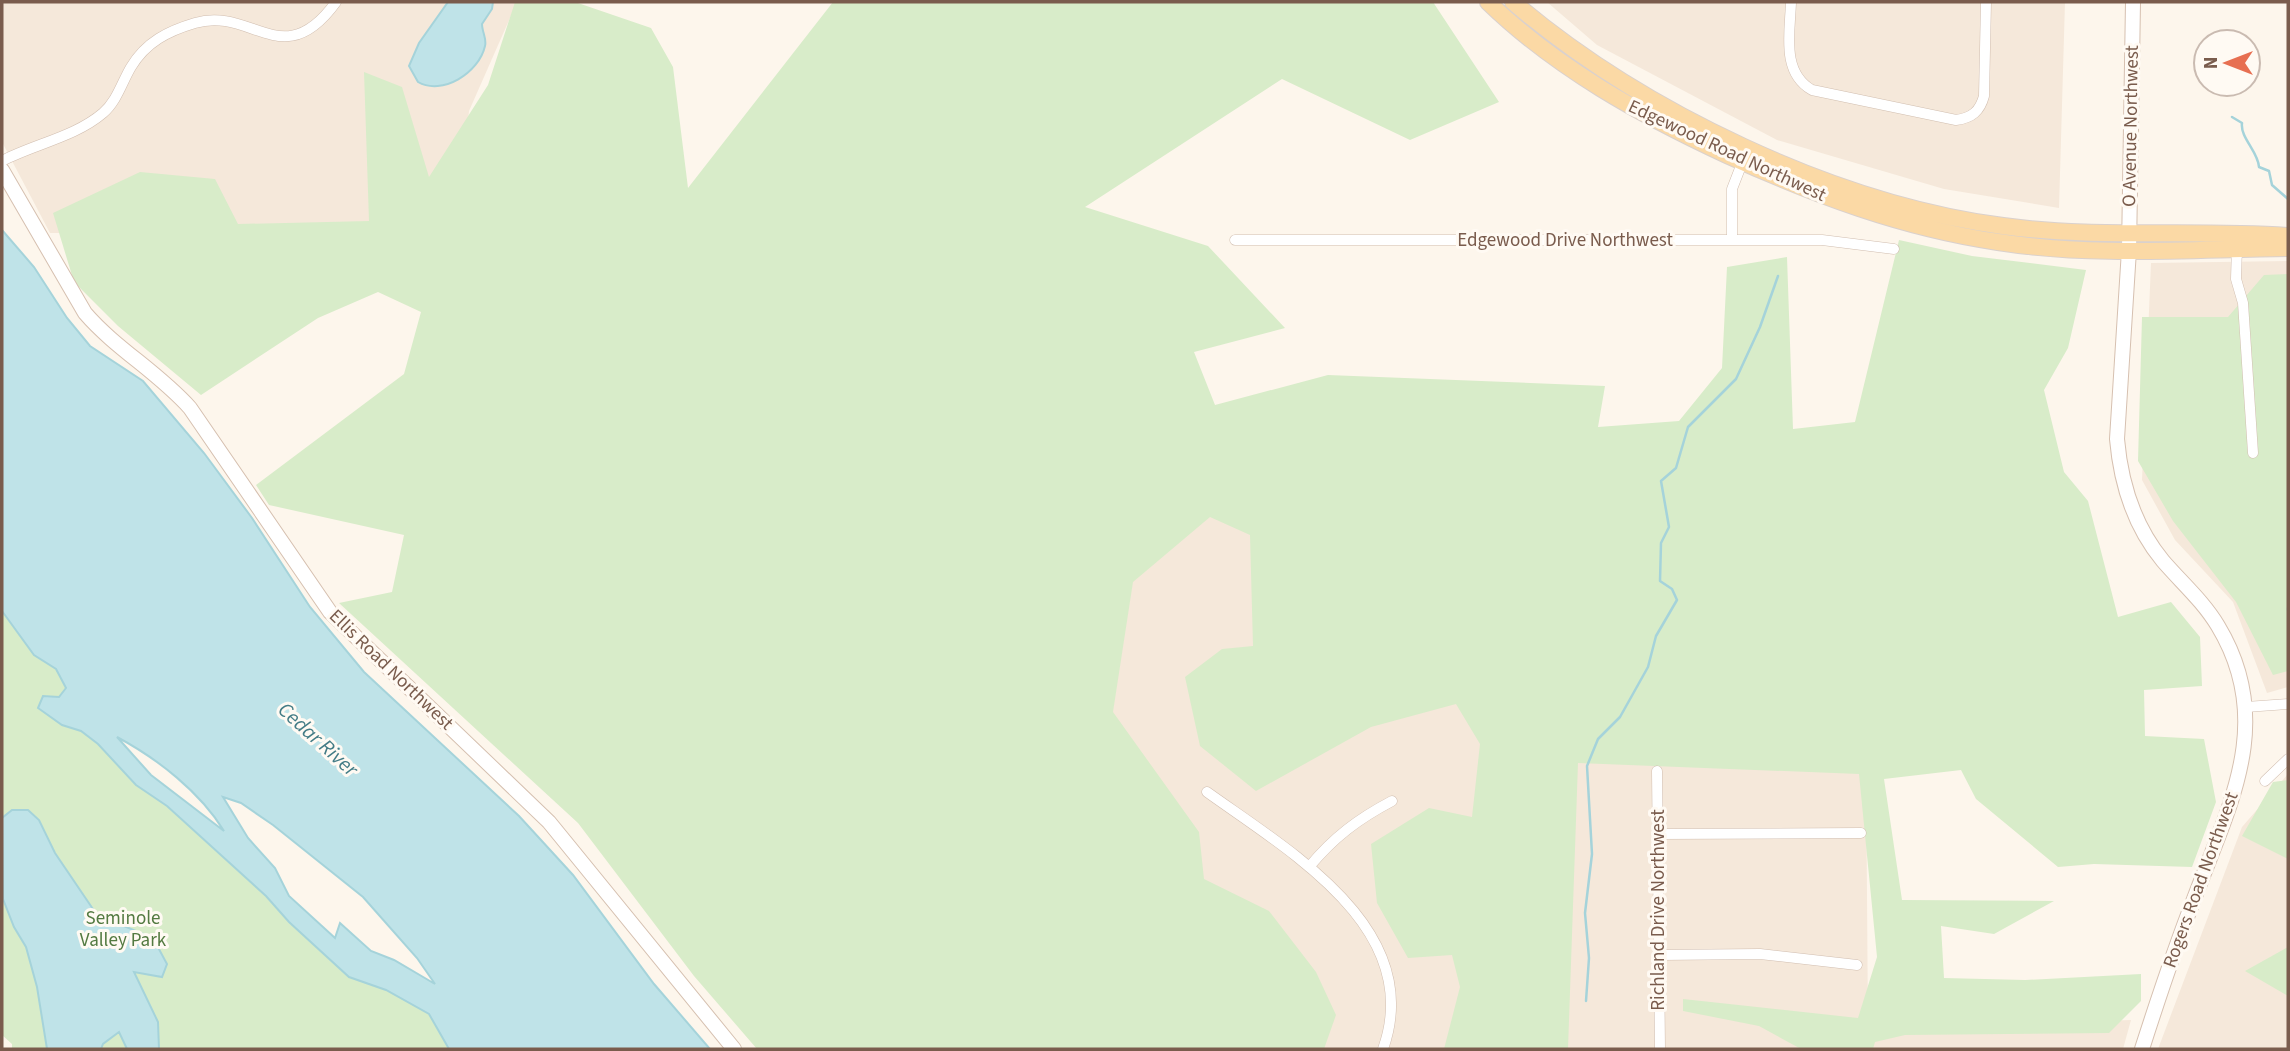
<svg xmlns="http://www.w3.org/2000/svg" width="2290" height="1051" font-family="'Source Sans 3',sans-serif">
	<rect width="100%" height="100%" fill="#fdf6ec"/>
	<!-- residential -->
	<path fill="#f5e8da" d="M2,2H517L469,111L457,232L50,233L2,142Z
		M1547,2H2065L2059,208L1944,189L1777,140L1597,45Z
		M2288,261V687L2267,693L2233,602L2175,540L2142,480L2151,263Z
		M1070,501L1592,503L1866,763L1868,1028L2131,1020L2123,1049H1053Z
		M2288,774V1049H2158L2242,827Z"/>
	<!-- green -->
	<path fill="#d8ecc9" d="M515,2H575L651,28L673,67L688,188L833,2H1433L1499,102L1410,140L1282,79L1085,207L1208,246L1285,328L1194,352L1215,405L1328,375L1605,386L1598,427L1679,421L1722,368L1727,267L1787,257L1793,429L1855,422L1899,240L1972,256L2086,270L2068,348L2044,390L2064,472L2088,501L2118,617L2171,602L2200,637L2202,686L2144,690L2145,736L2204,739L2216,802L2192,867L2094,864L2058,867L1976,799L1961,770L1884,779L1902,900L2054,901L1994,934L1941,926L1944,978L2025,980L2141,974V1001L2109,1033L1905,1035L1875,1042L1873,1049H1801L1759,1026L1683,1011V999L1858,1018L1877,957L1859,774L1578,763L1568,1049H1444L1460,987L1452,955L1408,958L1377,903L1371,844L1429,808L1472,817L1480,744L1456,704L1371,727L1256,791L1200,746L1185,677L1222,649L1253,646L1250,535L1210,517L1133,582L1113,712L1199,832L1204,879L1269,911L1316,972L1336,1015L1324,1049H757L694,976L578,823L339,603L392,592L404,535L269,505L256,485L404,374L421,312L378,292L318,318L201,395L118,326L74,282L53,213L140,172L215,179L238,224L369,221L364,72L402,87L429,177L488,85Z
		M2288,274V671L2273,675L2236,602L2173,521L2138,461L2142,317H2228L2264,275Z
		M2,611L34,655L56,669L66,689L59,697L62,725L81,731L98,744L136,785L167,806L266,896L289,922L349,977L386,990L429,1014L449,1049H12V1044L2,1035Z
		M2288,780V859L2242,836L2273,782Z
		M2288,947V996L2245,971Z"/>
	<!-- water -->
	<path fill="#bfe3e8" stroke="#a5d3da" stroke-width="2" fill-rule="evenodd" d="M448,2H493L492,9L482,24C482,32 487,39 485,46C479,73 442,96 418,82L409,66L419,43Z
		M2,230L34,267L67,318L90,346L143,381L204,453L252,518L310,607L364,672L519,816L573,875L654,984L710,1049H449L429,1014L386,990L349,977L289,922L266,896L167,806L136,785L98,744L81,731L62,725L38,708L43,696L59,697L66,688L56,669L34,655L2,611ZM117,737C158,759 200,792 224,831L151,775ZM223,797L241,803L273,825L363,897L417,958L435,984L394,960L371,951L340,923L335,938L289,896L275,868L248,838Z
		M12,810H28L39,820L55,853L97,915L153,938L167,964L162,977L134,972L158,1022L159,1049H127L119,1032L103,1044L101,1049H47L37,987L26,947L14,927L3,899L2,818Z"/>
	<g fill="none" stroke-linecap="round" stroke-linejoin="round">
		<!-- stream -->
		<path stroke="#a5d3da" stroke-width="2.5" d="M2232,117L2242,123C2240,138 2258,151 2259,167L2269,171L2272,185L2288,199
			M2288,610V608
			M1586,1001L1589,958L1585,913L1592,854L1587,766L1598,739L1620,717L1648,667L1656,636L1677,600L1672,589L1660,581L1661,543L1669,527L1661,481L1676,468L1688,427L1736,379L1760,327L1778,276"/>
		<defs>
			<path id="street" d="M1791,2C1790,33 1781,72 1812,90L1956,120C1972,118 1980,111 1984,96L1986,2
				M2,161C34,144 75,137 103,113C117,101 122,82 131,67C146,42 168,31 195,23C252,6 283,75 336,2
				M1732,239V189L1744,158
				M1235,240H1822L1894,249
				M2237,247L2236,279L2243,303L2253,453
				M2246,707L2288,704
				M1657,771L1660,1049
				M2265,781L2288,759
				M1207,792C1289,851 1426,929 1383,1049
				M1658,834L1861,833
				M1309,867C1334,837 1358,819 1392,801
				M1659,955L1760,954L1857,965"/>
			<path id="secondary" d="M2133,2L2129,250L2117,439C2121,485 2134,526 2163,561C2182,583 2203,601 2218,626C2276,722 2229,806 2194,899C2175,948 2158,999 2142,1049
				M2,170L85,313C116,349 158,372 190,408L330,612L549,822L734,1049"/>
			<path id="primary" d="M1488,2C1556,68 1641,115 1727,155C1815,195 1902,228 1998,242C2093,257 2192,249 2288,248
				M1513,2C1641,111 1835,204 2003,226C2098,239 2193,229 2288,236"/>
		</defs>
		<!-- street casing -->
		<use href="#street" stroke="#d1beb0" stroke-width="11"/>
		<!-- secondary casing -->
		<use href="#secondary" stroke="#d6c0b0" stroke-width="16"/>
		<!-- primary casing -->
		<use href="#primary" stroke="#dad1cd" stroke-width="18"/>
		<!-- street -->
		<use href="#street" stroke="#fff" stroke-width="10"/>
		<!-- secondary -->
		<use href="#secondary" stroke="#fff" stroke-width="14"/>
		<!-- primary -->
		<use href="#primary" stroke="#fbd9a5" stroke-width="16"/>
	</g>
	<g text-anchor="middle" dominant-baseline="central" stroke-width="6" stroke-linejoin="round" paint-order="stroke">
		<!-- street labels -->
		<g font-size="19" fill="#7a5c4d" stroke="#fffaf3">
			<text transform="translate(2131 126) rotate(-89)">O Avenue Northwest</text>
			<text transform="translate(1727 151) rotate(25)">Edgewood Road Northwest</text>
			<text x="1565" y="240">Edgewood Drive Northwest</text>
			<text transform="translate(391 670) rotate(44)">Ellis Road Northwest</text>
			<text transform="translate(2201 880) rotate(-70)">Rogers Road Northwest</text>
			<text transform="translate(1658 910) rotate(-90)">Richland Drive Northwest</text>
		</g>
		<!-- park labels -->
		<g font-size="19" fill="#537a41" stroke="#fffaf3">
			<text x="123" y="918">Seminole<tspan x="123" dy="22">Valley Park</tspan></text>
		</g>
		<!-- water labels -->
		<g font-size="21" font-style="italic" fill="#437c86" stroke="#fffaf3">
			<text transform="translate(318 739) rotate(42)">Cedar River</text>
		</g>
	</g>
	<!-- border -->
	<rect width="2290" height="1051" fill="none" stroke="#7a5c4d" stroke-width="7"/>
	<!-- north arrow -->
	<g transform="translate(2227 63) rotate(270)"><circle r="33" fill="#fffaf3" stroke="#cabbb1" stroke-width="2"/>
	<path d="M0-5L12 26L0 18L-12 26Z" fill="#e76f51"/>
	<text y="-10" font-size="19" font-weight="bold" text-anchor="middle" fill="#7a5c4d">N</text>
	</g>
</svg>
